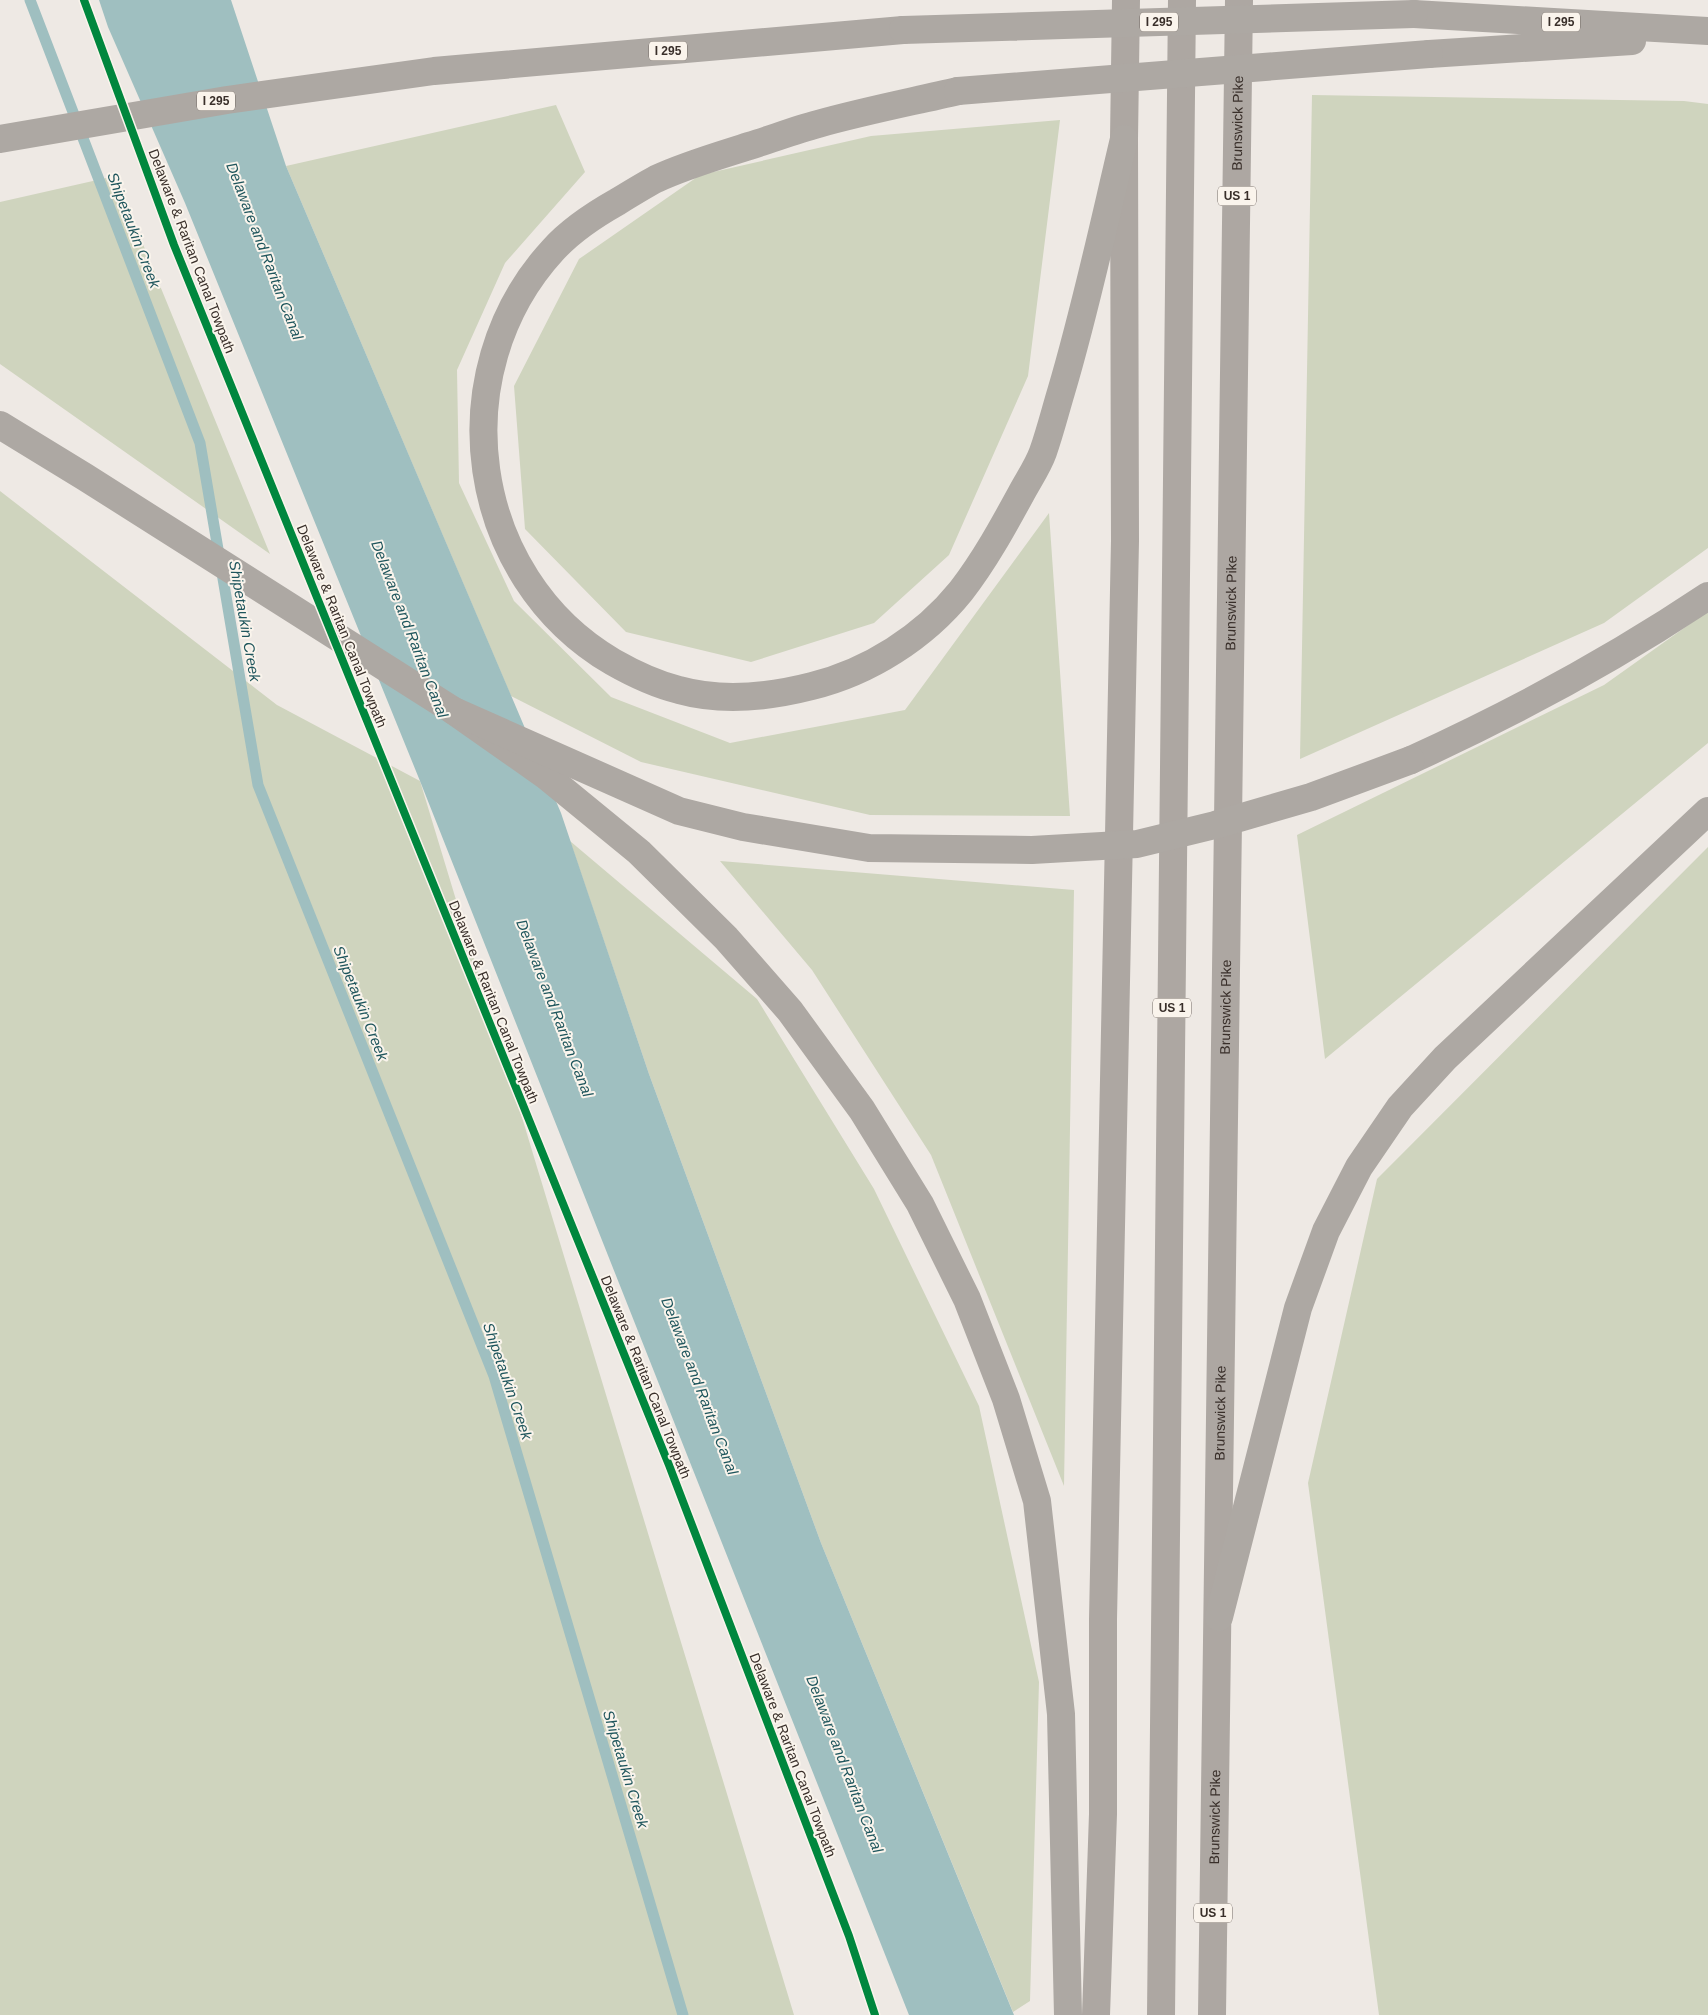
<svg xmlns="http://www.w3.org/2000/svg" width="1708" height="2015" font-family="Helvetica,sans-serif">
	<rect width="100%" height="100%" fill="#eee9e4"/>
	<!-- green -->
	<path fill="#cfd4be" d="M1312,95L1684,101L1708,104V548L1604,623L1300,759Z
		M556,105L585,172L505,263L457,370L459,483L514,601L611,697L730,743L905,710L1049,513L1070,816L870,815L641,762L511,696L286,166Z
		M1060,120L1028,376L949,555L874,623L751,662L626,632L525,529L514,386L579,259L700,175L871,136Z
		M115,176L270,554L0,364V202Z
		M0,491L277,705L420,781L794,2015H0Z
		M1708,611V743L1325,1059L1297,835L1604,685Z
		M570,841L757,999L874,1189L979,1406L1039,1682L1030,2001L1013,2012L821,1543L649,1074Z
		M1708,847V2015H1379L1308,1483L1377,1179Z
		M720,861L1074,890L1064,1486L931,1155L812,970Z"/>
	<!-- water -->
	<path fill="#9fbfc0" d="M99,0H231L286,166L561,813L649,1074L821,1543L1014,2015H909L420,781L185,203L108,27Z"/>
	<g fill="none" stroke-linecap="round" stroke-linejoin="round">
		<!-- stream -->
		<path stroke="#9fbfc0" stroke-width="11" d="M30,0L200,443L258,785L494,1376L683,2015"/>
		<!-- trunk -->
		<g stroke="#ada7a2" stroke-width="28">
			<path d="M1096,2015L1103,1814V1619L1125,541L1124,139L1126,0"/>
			<path d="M1161,2015L1182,0"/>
			<path id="s1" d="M1212,2015L1239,0"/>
		</g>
		<!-- motorway -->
		<path stroke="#ada8a3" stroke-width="28" d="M1414,14L1708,31
			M1429,54L1632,41
			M958,91C911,102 864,111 818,124C795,130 772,139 749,146C718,156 686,165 656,179C643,186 630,194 617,202C594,215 571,230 553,250C440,373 468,577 613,662C634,674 655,684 679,690C722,702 769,697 812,686C869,672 924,637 961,591C985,560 1004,525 1022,492C1029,479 1038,466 1043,452C1050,432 1055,412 1061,392C1086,308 1104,223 1124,139
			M0,139L227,100L434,71L903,30
			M0,425L85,477L454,711L545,775L639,852L726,938L790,1011L862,1110L920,1204L967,1299L1006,1399L1037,1501L1061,1714L1068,2015
			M1411,760C1514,713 1614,659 1708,596
			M1219,1617L1298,1308L1326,1231L1359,1167L1400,1107L1445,1058L1708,811"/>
		<!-- motorway-bridge -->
		<path stroke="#ada8a3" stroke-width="28" d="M903,30L1414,14
			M958,91L1429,54
			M454,711L679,811L743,827L869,848L1032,850L1137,844L1215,825L1311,797L1411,760"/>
		<defs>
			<path id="cycleway" d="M84,0L174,245L669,1465L849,1936L875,2015"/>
		</defs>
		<!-- cycleway casing -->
		<use href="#cycleway" stroke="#faf4ec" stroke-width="11"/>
		<!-- cycleway -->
		<use href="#cycleway" stroke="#00873e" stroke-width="8"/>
	</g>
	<g text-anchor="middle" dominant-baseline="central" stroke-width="4" stroke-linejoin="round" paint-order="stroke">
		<!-- shield labels -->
		<g fill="#faf4ec" stroke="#736a64" stroke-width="1">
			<rect x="1140" y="12.5" width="38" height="19" rx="4"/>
			<rect x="1542" y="12.5" width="38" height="19" rx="4"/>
			<rect x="649" y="41.5" width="38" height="19" rx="4"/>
			<rect x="197" y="91.5" width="38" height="19" rx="4"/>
			<rect x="1218" y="186.5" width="38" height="19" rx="4"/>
			<rect x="1153" y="998.5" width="38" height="19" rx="4"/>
			<rect x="1194" y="1903.5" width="38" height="19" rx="4"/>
		</g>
		<g font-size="12" font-weight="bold" fill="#392f2a">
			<text x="1159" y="22">I 295</text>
			<text x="1561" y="22">I 295</text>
			<text x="668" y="51">I 295</text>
			<text x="216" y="101">I 295</text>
			<text x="1237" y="196">US 1</text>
			<text x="1172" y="1008">US 1</text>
			<text x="1213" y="1913">US 1</text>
		</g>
		<!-- street labels -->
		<g font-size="14" fill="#392f2a" stroke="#faf4ec">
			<text stroke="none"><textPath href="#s1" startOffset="1892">Brunswick Pike</textPath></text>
			<text transform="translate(192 251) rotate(69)">Delaware &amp; Raritan Canal Towpath</text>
			<text stroke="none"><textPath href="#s1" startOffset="1412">Brunswick Pike</textPath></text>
			<text transform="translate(342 626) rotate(68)">Delaware &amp; Raritan Canal Towpath</text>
			<text transform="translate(494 1002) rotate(68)">Delaware &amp; Raritan Canal Towpath</text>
			<text stroke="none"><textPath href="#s1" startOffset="1008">Brunswick Pike</textPath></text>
			<text transform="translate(646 1377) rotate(68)">Delaware &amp; Raritan Canal Towpath</text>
			<text stroke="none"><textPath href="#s1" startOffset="602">Brunswick Pike</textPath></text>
			<text transform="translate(793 1755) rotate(69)">Delaware &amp; Raritan Canal Towpath</text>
			<text stroke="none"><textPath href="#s1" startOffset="198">Brunswick Pike</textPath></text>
		</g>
		<!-- water labels -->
		<g font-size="15" font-style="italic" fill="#1e555c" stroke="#faf4ec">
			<text transform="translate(134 230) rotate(69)">Shipetaukin Creek</text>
			<text transform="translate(265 251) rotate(69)">Delaware and Raritan Canal</text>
			<text transform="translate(245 621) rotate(80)">Shipetaukin Creek</text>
			<text transform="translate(410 629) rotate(69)">Delaware and Raritan Canal</text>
			<text transform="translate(361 1003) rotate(68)">Shipetaukin Creek</text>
			<text transform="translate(555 1008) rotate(69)">Delaware and Raritan Canal</text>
			<text transform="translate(508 1381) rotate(71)">Shipetaukin Creek</text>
			<text transform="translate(700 1386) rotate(69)">Delaware and Raritan Canal</text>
			<text transform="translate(845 1764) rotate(69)">Delaware and Raritan Canal</text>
			<text transform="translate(626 1769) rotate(73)">Shipetaukin Creek</text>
		</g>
	</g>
</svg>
